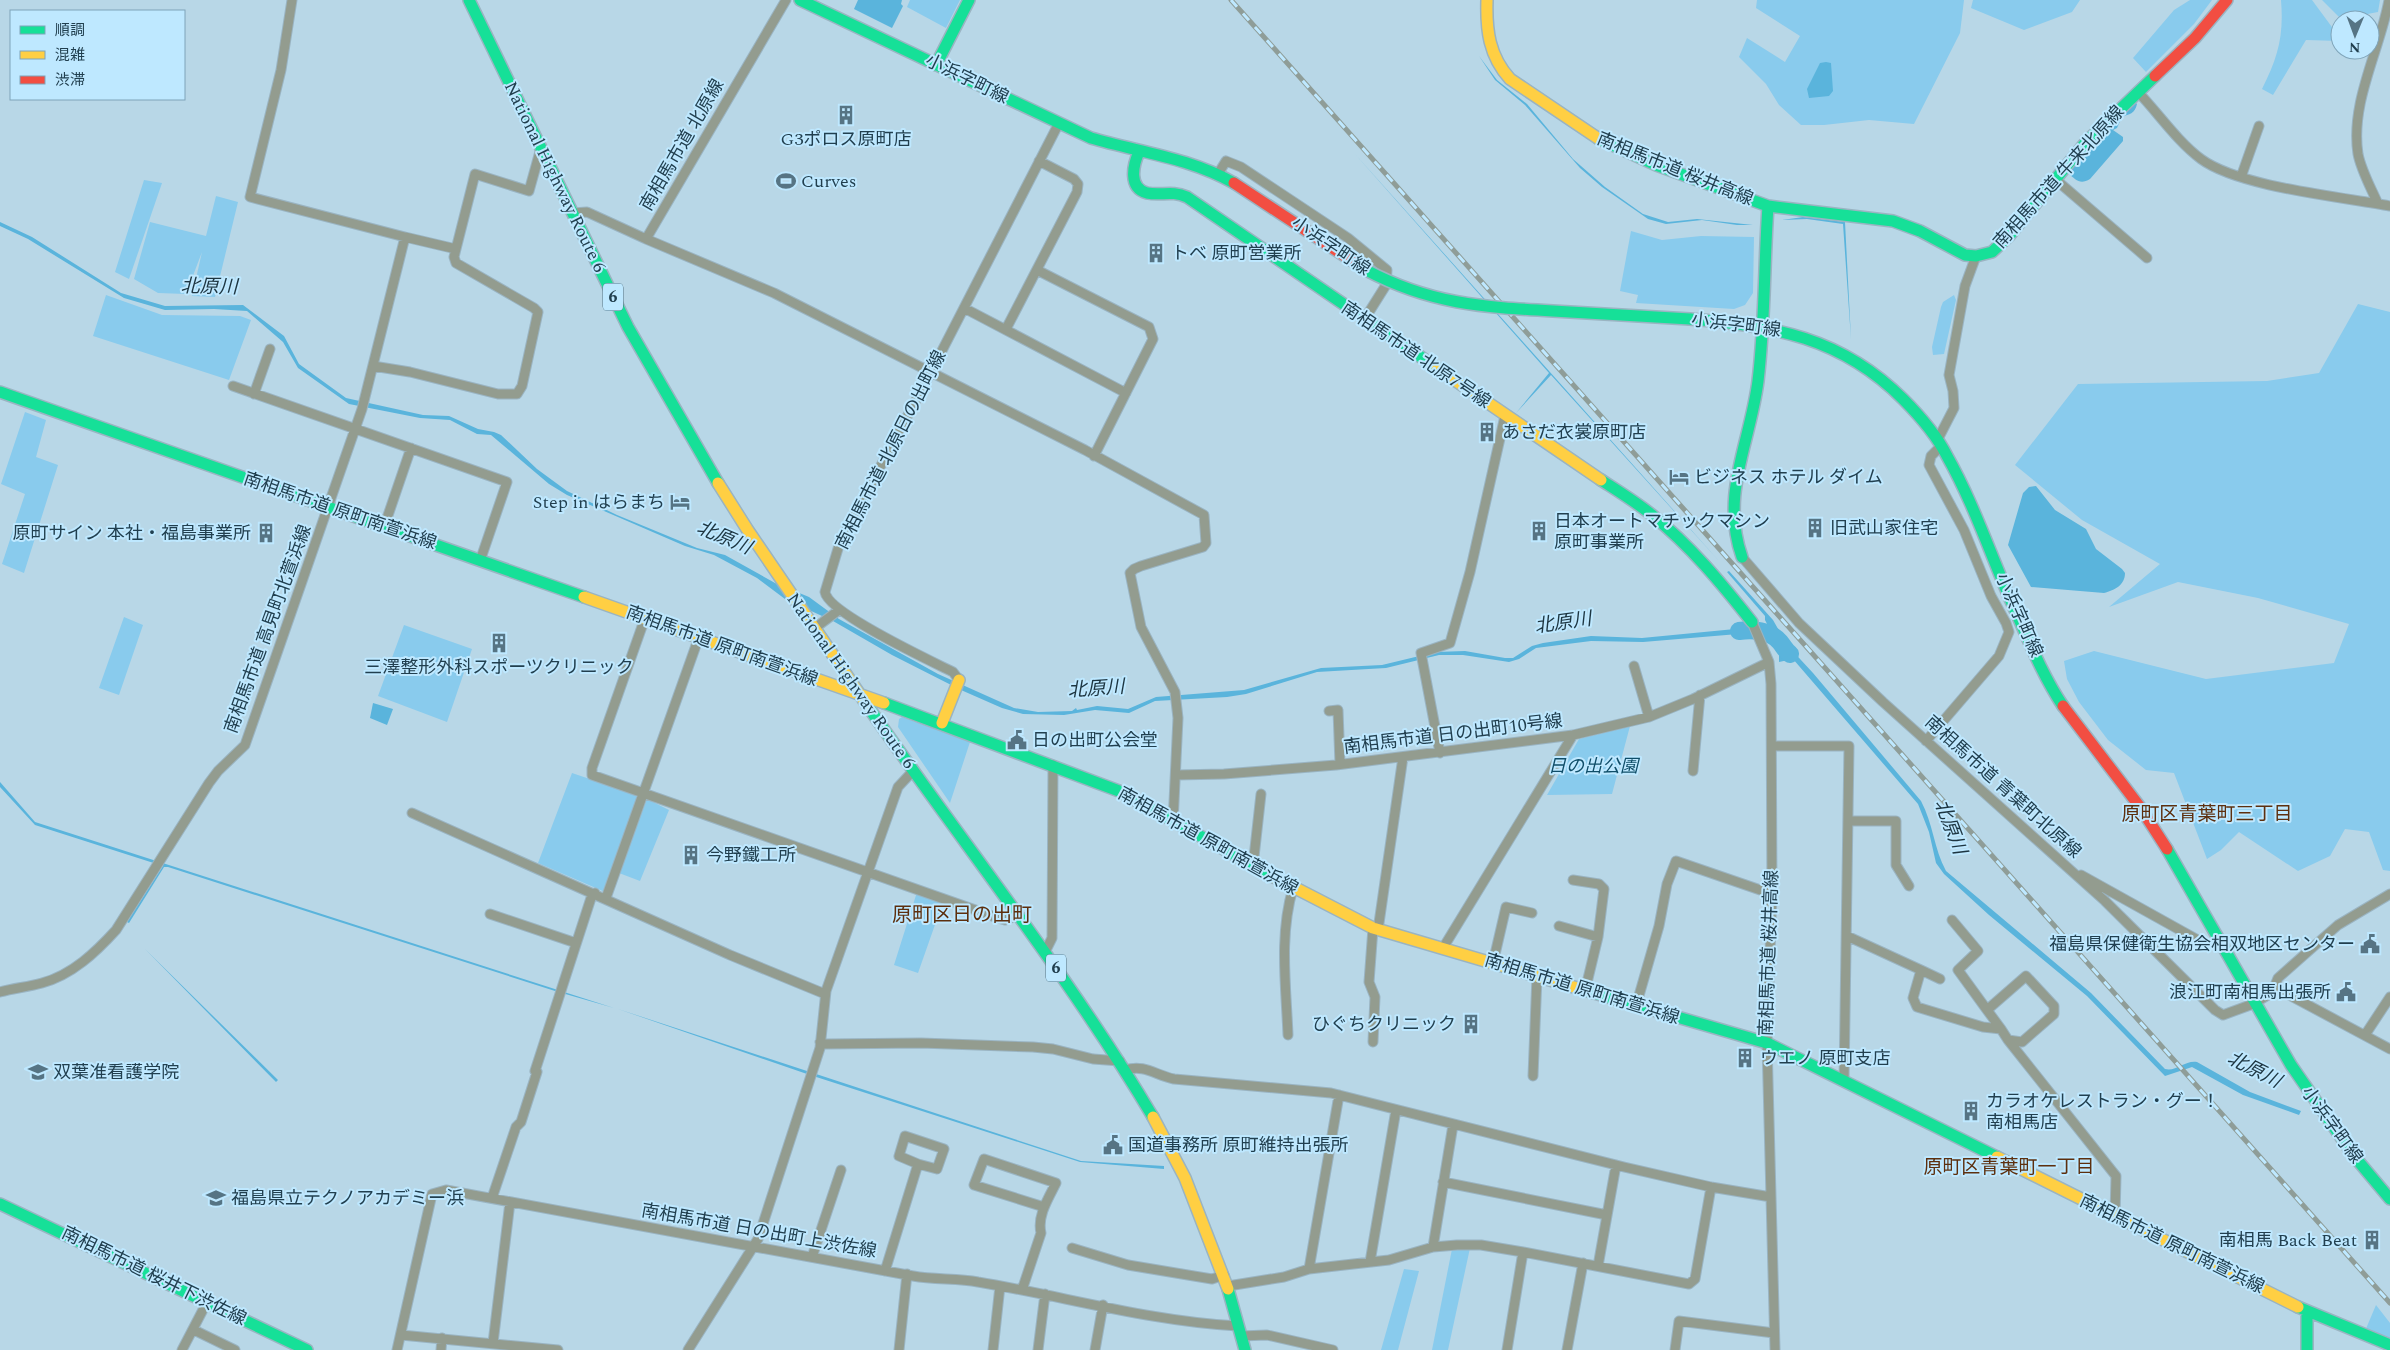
<svg xmlns="http://www.w3.org/2000/svg" width="2390" height="1350" font-family="Spectral,'Noto Sans JP',serif">
	<rect width="100%" height="100%" fill="#b8d7e7"/>
	<!-- green -->
	<path fill="#89cbed" d="M910,0H960L946,28L907,7Z
		M1757,0H1964L1960,33L1914,124L1869,120L1824,125H1801L1779,105L1766,84L1739,57L1747,38L1785,62L1800,36L1756,8Z
		M1973,0H2080L2072,12L2024,30L1971,8Z
		M2190,0H2212L2194,24L2146,72L2133,58L2174,10Z
		M2281,0H2312L2340,38V41L2306,40L2273,95L2262,89C2278,57 2284,36 2281,0Z
		M2322,0H2380L2378,12L2341,19Z
		M144,180L162,183L129,279L115,272Z
		M216,196L238,202L215,297L192,296L202,252L186,294L158,293L134,279L150,222L206,236Z
		M1631,231L1662,240L1701,236L1754,237L1753,293L1745,305L1734,309L1636,303L1638,295L1620,291Z
		M106,295L162,315L240,316L251,320L229,380L93,336Z
		M1954,295L1956,300L1944,354L1933,355L1932,347L1941,307L1943,302Z
		M2358,304L2390,312V871L2383,870L2369,832L2345,829L2330,856L2298,871L2239,832L2221,850L2207,859L2174,773L2146,770L2108,740L2079,702L2067,679L2064,661L2094,651L2206,679L2334,663L2349,624L2258,598L2178,582L2109,607L2160,564L2082,520L2015,465L2078,384L2267,381L2319,373Z
		M25,412L46,420L36,457L58,465L24,573L2,564L25,494L1,484Z
		M124,617L143,625L119,695L99,688Z
		M404,625L472,649L447,722L378,696Z
		M902,717L970,742L950,803L898,727L899,719Z
		M1630,726L1612,794L1547,795L1579,739Z
		M572,773L640,796L605,892L538,863Z
		M647,799L669,810L640,881L619,873Z
		M917,892L943,902L918,973L894,965Z
		M1470,1248L1448,1350H1432L1452,1249Z
		M1404,1269L1419,1271L1398,1350H1381Z
		M2376,1305L2390,1323V1339L2365,1331Z"/>
	<!-- water -->
	<path fill="#5ab4dc" d="M858,0H902L901,4L903,6L892,28L854,9Z
		M1479,56L1497,80L1527,104L1573,159L1605,187L1643,214L1668,222L1697,219L1753,225H1737L1702,220L1666,224L1648,219L1602,187L1580,168L1525,105L1495,80Z
		M1826,62L1831,63L1833,91L1829,96L1809,98L1807,89L1820,63Z
		M2135,102L2137,104C2135,114 2129,114 2122,117L2117,128L2113,130L2123,137V141L2090,179C2080,185 2076,180 2068,173L2094,143Z
		M1355,154L1719,561L1551,375L1516,413L1549,373Z
		M1803,217L1845,222L1851,339L1843,224L1807,219L1782,220Z
		M0,222L32,237L121,293L165,306L243,305L284,336L299,364L346,398L423,415L449,416L478,429L494,432L501,435L537,469L567,491L617,515L697,548L725,555L775,583L809,597L839,619L938,674L1014,708L1038,712L1072,711L1076,708L1077,710L1097,706L1128,709L1156,697L1244,690L1321,668L1382,665L1436,652L1465,651L1505,658H1513L1532,646L1543,643L1591,636L1642,638L1735,629L1746,626L1750,633L1643,642L1591,641L1536,648L1519,659L1509,662L1463,655H1439L1386,668L1317,672L1246,694L1227,697L1155,701L1129,713L1095,710L1064,715L1023,714L1002,708L961,690L892,655L833,621L785,599L757,578L714,555L685,546L567,495L549,484L491,435L477,434L450,420L420,418L349,404L298,368L283,342L247,311L214,309L165,310L124,298L28,239L0,226Z
		M2036,486L2055,510L2086,529L2096,549L2122,569L2125,573C2125,585 2115,590 2104,593L2031,587L2008,545L2023,493L2029,487Z
		M1729,571L1773,620L1788,646L1813,673L1921,801C1933,823 1934,849 1946,871L2091,993L2165,1069C2176,1072 2185,1060 2197,1062L2250,1092L2301,1111L2299,1115L2243,1095L2192,1067L2165,1076L2087,996L1989,915L1944,874L1936,863L1929,832L1918,804L1793,659L1779,662V647L1765,620V616L1727,572Z
		M373,703L393,709L387,725L370,718Z
		M0,782L35,822L614,1008L555,991L168,867H164L129,923L127,922L163,866L35,825L0,787Z
		M145,949L278,1080L276,1082Z
		M618,1009L1081,1161L1164,1166V1169L1080,1162L807,1074Z"/>
	<g fill="none" stroke-linecap="round" stroke-linejoin="round">
		<!-- river -->
		<path stroke="#5ab4dc" stroke-width="18" d="M1739,631C1752,629 1770,630 1780,642C1784,647 1785,650 1790,654"/>
		<defs>
			<path id="street" d="M292,0L281,70L250,197L405,237
				M2138,92C2159,114 2177,141 2201,159C2239,187 2342,197 2390,206
				M1218,174L1226,161L1241,167L1348,238L1387,270L1386,285L1364,320
				M2241,177L2259,126
				M2055,179L2147,258
				M2378,204C2371,188 2361,170 2358,154C2350,102 2380,50 2389,0
				M573,213L587,212L646,239L786,0
				M646,239L774,293L1085,450L1204,515L1206,543L1203,547L1141,566L1134,569L1130,573L1141,627L1175,692L1178,718L1173,823
				M1037,270L1149,327L1153,339L1094,456
				M964,308L1126,393
				M1006,329L1077,192L1078,184L1074,179L1039,161
				M373,366L410,372L498,394H517L522,386L538,312L534,308L456,263L454,257L456,249
				M233,386L507,482L480,561
				M254,394L270,349
				M1938,439L1954,408L1953,391L1949,375L1965,286L1976,256
				M384,527L411,448
				M1742,557L1799,623L1883,702L2105,901L2215,1010L2223,1015L2253,1004L2278,989L2390,1049
				M645,618L592,768V775L998,918L1005,920L1018,915
				M1752,622L1769,662L1771,684L1772,894L1767,1043L1775,1350
				M815,628L839,610
				M1634,666L1649,717
				M959,680L953,672C931,661 828,613 825,592L840,542L931,372L1059,123
				M1329,711L1338,710L1340,764
				M1926,741L1999,656L2009,632L2006,623L1991,596L1964,530L1929,465L1931,456L1941,446
				M1773,746H1849L1844,1081
				M1440,753L1421,653L1450,643L1470,572L1505,416
				M1693,771L1700,695
				M1176,775L1224,774L1336,765L1573,735L1649,717L1693,699L1769,662
				M412,813L730,955L825,994
				M1849,821H1896V865L1909,886
				M1253,866L1261,794
				M2081,875L2205,944
				M1573,880L1599,884L1604,889L1598,937L1585,991
				M606,898L699,637
				M490,914L576,943
				M1952,920L1978,951L1958,970L1987,1010
				M1559,926L1598,937
				M1378,930L1403,757
				M1847,936L1921,970L1913,998L1917,1007L1983,1027L2001,1029L2008,1040L2022,1042L2054,1014V1006L2026,976L1987,1010L2001,1029
				M1443,948L1573,735
				M1045,952L1052,938L1053,765
				M1493,963L1506,907L1532,913
				M1921,970L1940,979
				M2278,989L2276,983L2278,978L2338,925L2390,894
				M0,992C14,988 28,987 42,983C72,975 96,952 116,930L209,783L218,771L245,745L362,409L405,237L456,249L475,174L529,191L541,148
				M1636,1006L1659,926L1667,884L1676,861L1772,894
				M1288,1035C1286,986 1279,935 1293,888
				M2365,1035L2390,997
				M2008,1040L2116,1176L2115,1216
				M820,1042L825,1044L921,1043L1033,1047L1053,1049L1093,1059L1120,1061
				M1373,1042L1375,997L1369,982L1373,928
				M1125,1070C1145,1064 1155,1075 1174,1079L1331,1093L1624,1167L1711,1187L1771,1197
				M1533,1076L1537,976
				M1443,1182L1607,1215
				M492,1198L516,1127L521,1122L537,1072L535,1071L591,898L595,893
				M1433,1247L1453,1125
				M1072,1248L1128,1265L1212,1279L1224,1275
				M812,1257L841,1170
				M1370,1262L1396,1110
				M1598,1266L1616,1165
				M1309,1269L1339,1095
				M885,1271L918,1164L937,1169L944,1149L905,1136L899,1156L918,1164
				M1228,1286L1284,1277L1309,1269L1389,1260L1433,1247L1457,1245H1481L1523,1252L1689,1284L1695,1279L1711,1187
				M1022,1290L1041,1233C1037,1216 1048,1199 1056,1183L984,1159L974,1185L1044,1207
				M194,1330L235,1350
				M401,1335L558,1350
				M1241,1336L1267,1335L1333,1350
				M493,1343L510,1202
				M182,1350L207,1302
				M397,1350L432,1194L446,1190L913,1276C935,1280 957,1278 978,1282C1063,1296 1153,1322 1238,1326
				M441,1350L442,1338
				M688,1350L758,1239L820,1048L826,991L898,787L913,771
				M899,1350L907,1274
				M993,1350L1000,1286
				M1038,1350L1045,1294
				M1095,1350L1103,1305
				M1507,1350L1523,1252
				M1567,1350L1583,1263
				M1675,1350L1679,1321L1774,1333"/>
			<path id="fast" d="M469,0L628,327L718,483
				M800,0L1091,138C1139,152 1190,158 1234,183
				M936,65L969,0
				M1599,139L1656,165L1768,206C1764,264 1765,323 1758,381C1750,444 1720,494 1742,557
				M1139,152C1133,165 1128,188 1147,193C1162,196 1171,190 1187,197L1437,368
				M1768,206L1893,221L1920,231L1965,255L1976,256L1992,252L2009,236L2086,142L2155,76
				M1690,319C1774,326 1841,337 1903,399C1920,416 1936,434 1947,456C1973,502 1990,553 2011,601C2027,636 2041,673 2063,706
				M0,392L584,597
				M1601,480C1618,491 1636,502 1652,515C1690,545 1722,584 1752,622
				M884,703L1119,791L1274,877
				M869,708C963,844 1068,974 1153,1117
				M2167,849L2291,1065L2354,1156L2390,1199
				M1584,990L1767,1043L1997,1157
				M0,1204L307,1350
				M1228,1289L1245,1350
				M2298,1307L2390,1345
				M2307,1311V1350"/>
			<path id="slow" d="M1487,0C1486,30 1489,56 1510,79L1599,139
				M1437,368L1601,480
				M718,483L747,529L869,708
				M584,597L884,703
				M942,723L959,680
				M1274,877L1373,928L1584,990
				M1153,1117L1185,1178L1228,1289
				M1997,1157L2298,1307"/>
			<path id="jam" d="M2155,76L2195,38L2227,0
				M1234,183L1366,270
				M2063,706L2140,807L2167,849"/>
		</defs>
		<!-- street casing -->
		<use href="#street" stroke="#9ab4c2" stroke-width="11"/>
		<!-- fast casing -->
		<use href="#fast" stroke="#9ab4c2" stroke-width="14"/>
		<!-- slow casing -->
		<use href="#slow" stroke="#9ab4c2" stroke-width="14"/>
		<!-- jam casing -->
		<use href="#jam" stroke="#9ab4c2" stroke-width="14"/>
		<!-- street -->
		<use href="#street" stroke="#939c8f" stroke-width="9"/>
		<!-- fast -->
		<use href="#fast" stroke="#16e098" stroke-width="11"/>
		<!-- slow -->
		<use href="#slow" stroke="#ffcf43" stroke-width="11"/>
		<!-- jam -->
		<use href="#jam" stroke="#f24e42" stroke-width="11"/>
		<defs>
			<path id="rail" d="M1231,0L2390,1303"/>
		</defs>
		<!-- rail casing -->
		<use href="#rail" stroke="#8f9d98" stroke-width="5"/>
		<!-- rail -->
		<use href="#rail" stroke="#bee8ff" stroke-width="3" stroke-dasharray="9" stroke-linecap="butt"/>
		<defs>
			<path id="fast-bridge" d="M1366,270C1430,304 1482,307 1553,311C1599,314 1644,316 1690,319"/>
		</defs>
		<!-- fast-bridge casing -->
		<use href="#fast-bridge" stroke="#9ab4c2" stroke-width="14" stroke-linecap="butt"/>
		<!-- fast-bridge -->
		<use href="#fast-bridge" stroke="#16e098" stroke-width="11"/>
	</g>
	<!-- icons -->
	<defs>
		<symbol id="building-bare" viewBox="-9 -9 18 18"><path d="M-4-6H4V6H1V3H-1V6H-4ZM-2.5-4.3h1.7v1.8h-1.7ZM.8-4.3h1.7v1.8H.8ZM-2.5-1h1.7V.8h-1.7ZM.8-1h1.7V.8H.8Z" fill="#567484" stroke="#bee8ff" stroke-width="2.5" paint-order="stroke"/></symbol>
		<symbol id="stadium-bare" viewBox="-9 -9 18 18"><path d="M0-5a6.5 5 0 1 0 0 10a6.5 5 0 1 0 0-10ZM-3.5-1.8h7v3.6h-7Z" fill="#567484" stroke="#bee8ff" stroke-width="2.5" paint-order="stroke"/></symbol>
		<symbol id="hotel-bare" viewBox="-9 -9 18 18"><path d="M-6-4.5h1.5V1H6V5H4.5V3h-9V5H-6ZM-4 0a1.8 1.8 0 1 1 3.6 0ZM.5 0V-2.5h3Q6-2.5 6 0Z" fill="#567484" stroke="#bee8ff" stroke-width="2.5" paint-order="stroke"/></symbol>
		<symbol id="civic-bare" viewBox="-9 -9 18 18"><path d="M-.6-6.5H3V-4.5H.6V-3L4-1V1h2V6H-6V1h2V-1L-.6-3ZM-1.2 2.5V6h2.4V2.5Z" fill="#567484" stroke="#bee8ff" stroke-width="2.5" paint-order="stroke"/></symbol>
		<symbol id="school-bare" viewBox="-9 -9 18 18"><path d="M0-5L7-2L0 1L-7-2ZM-4 1L0 2.5L4 1V4Q0 6-4 4Z" fill="#567484" stroke="#bee8ff" stroke-width="2.5" paint-order="stroke"/></symbol>
	</defs>
	<g fill-rule="evenodd">
		<use href="#building-bare" x="832" y="101" width="28" height="28"/>
		<use href="#stadium-bare" x="772" y="167" width="28" height="28"/>
		<use href="#building-bare" x="1142" y="239" width="28" height="28"/>
		<use href="#building-bare" x="1473" y="418" width="28" height="28"/>
		<use href="#hotel-bare" x="1665" y="463" width="28" height="28"/>
		<use href="#hotel-bare" x="666" y="488" width="28" height="28"/>
		<use href="#building-bare" x="1801" y="514" width="28" height="28"/>
		<use href="#building-bare" x="1525" y="517" width="28" height="28"/>
		<use href="#building-bare" x="252" y="519" width="28" height="28"/>
		<use href="#building-bare" x="485" y="629" width="28" height="28"/>
		<use href="#civic-bare" x="1003" y="726" width="28" height="28"/>
		<use href="#building-bare" x="677" y="841" width="28" height="28"/>
		<use href="#civic-bare" x="2356" y="930" width="28" height="28"/>
		<use href="#civic-bare" x="2332" y="978" width="28" height="28"/>
		<use href="#building-bare" x="1457" y="1010" width="28" height="28"/>
		<use href="#building-bare" x="1731" y="1044" width="28" height="28"/>
		<use href="#school-bare" x="24" y="1058" width="28" height="28"/>
		<use href="#building-bare" x="1957" y="1097" width="28" height="28"/>
		<use href="#civic-bare" x="1099" y="1131" width="28" height="28"/>
		<use href="#school-bare" x="202" y="1184" width="28" height="28"/>
		<use href="#building-bare" x="2358" y="1226" width="28" height="28"/>
	</g>
	<g text-anchor="middle" dominant-baseline="central" stroke-width="4" stroke-linejoin="round" paint-order="stroke">
		<!-- shield labels -->
		<g fill="#bee8ff" stroke="#507284" stroke-width="1">
			<rect x="603" y="283.5" width="20" height="27" rx="4"/>
			<rect x="1046" y="954.5" width="20" height="27" rx="4"/>
		</g>
		<g font-size="16" font-weight="bold" fill="#213f4f">
			<text x="613" y="297">6</text>
			<text x="1056" y="968">6</text>
		</g>
		<!-- street labels -->
		<g font-size="18" fill="#213f4f" stroke="#bee8ff">
			<text transform="translate(967 79) rotate(26)">小浜字町線</text>
			<text transform="translate(682 145) rotate(-60)">南相馬市道 北原線</text>
			<text transform="translate(1675 169) rotate(22)">南相馬市道 桜井高線</text>
			<text transform="translate(555 177) rotate(64)">National Highway Route 6</text>
			<text transform="translate(2059 177) rotate(-48)">南相馬市道 牛来北原線</text>
			<text transform="translate(1331 246) rotate(34)">小浜字町線</text>
			<text transform="translate(1736 325) rotate(7)">小浜字町線</text>
			<text transform="translate(1416 355) rotate(34)">南相馬市道 北原7号線</text>
			<text transform="translate(891 450) rotate(-63)">南相馬市道 北原日の出町線</text>
			<text transform="translate(340 511) rotate(19)">南相馬市道 原町南萱浜線</text>
			<text transform="translate(2019 615) rotate(66)">小浜字町線</text>
			<text transform="translate(268 629) rotate(-70)">南相馬市道 高見町北萱浜線</text>
			<text transform="translate(722 646) rotate(20)">南相馬市道 原町南萱浜線</text>
			<text transform="translate(851 681) rotate(55)">National Highway Route 6</text>
			<text transform="translate(1453 734) rotate(-7)">南相馬市道 日の出町10号線</text>
			<text transform="translate(2003 787) rotate(42)">南相馬市道 青葉町北原線</text>
			<text transform="translate(1208 841) rotate(29)">南相馬市道 原町南萱浜線</text>
			<text transform="translate(1769 953) rotate(-88)">南相馬市道 桜井高線</text>
			<text transform="translate(1582 989) rotate(17)">南相馬市道 原町南萱浜線</text>
			<text transform="translate(2332 1125) rotate(54)">小浜字町線</text>
			<text transform="translate(759 1231) rotate(10)">南相馬市道 日の出町上渋佐線</text>
			<text transform="translate(2172 1244) rotate(26)">南相馬市道 原町南萱浜線</text>
			<text transform="translate(154 1276) rotate(26)">南相馬市道 桜井下渋佐線</text>
		</g>
		<!-- poi labels -->
		<g font-size="18" fill="#213f4f" stroke="#bee8ff" text-anchor="start">
			<text x="846" y="139" text-anchor="middle">G3ポロス原町店</text>
			<text x="801" y="181">Curves</text>
			<text x="1171" y="253">トベ 原町営業所</text>
			<text x="1502" y="432">あさだ衣裳原町店</text>
			<text x="1694" y="477">ビジネス ホテル ダイム</text>
			<text x="665" y="502" text-anchor="end">Step in はらまち</text>
			<text x="1554" y="521">日本オートマチックマシン<tspan x="1554" dy="21">原町事業所</tspan></text>
			<text x="1830" y="528">旧武山家住宅</text>
			<text x="251" y="533" text-anchor="end">原町サイン 本社・福島事業所</text>
			<text x="499" y="667" text-anchor="middle">三澤整形外科スポーツクリニック</text>
			<text x="1032" y="740">日の出町公会堂</text>
			<text x="706" y="855">今野鐵工所</text>
			<text x="2355" y="944" text-anchor="end">福島県保健衛生協会相双地区センター</text>
			<text x="2331" y="992" text-anchor="end">浪江町南相馬出張所</text>
			<text x="1456" y="1024" text-anchor="end">ひぐちクリニック</text>
			<text x="1760" y="1058">ウエノ 原町支店</text>
			<text x="53" y="1072">双葉准看護学院</text>
			<text x="1986" y="1101">カラオケレストラン・グー！<tspan x="1986" dy="21">南相馬店</tspan></text>
			<text x="1128" y="1145">国道事務所 原町維持出張所</text>
			<text x="231" y="1198">福島県立テクノアカデミー浜</text>
			<text x="2357" y="1240" text-anchor="end">南相馬 Back Beat</text>
		</g>
		<!-- park labels -->
		<g font-size="18" font-style="italic" fill="#0f4d68" stroke="#bee8ff">
			<text x="1593" y="766">日の出公園</text>
		</g>
		<!-- water labels -->
		<g font-size="19" font-style="italic" fill="#1d3541" stroke="#bee8ff">
			<text transform="translate(209 287) rotate(1)">北原川</text>
			<text transform="translate(724 538) rotate(23)">北原川</text>
			<text transform="translate(1563 623) rotate(-8)">北原川</text>
			<text transform="translate(1096 689) rotate(-4)">北原川</text>
			<text transform="translate(1950 827) rotate(69)">北原川</text>
			<text transform="translate(2254 1070) rotate(27)">北原川</text>
		</g>
		<!-- neighbourhood labels -->
		<g font-size="19" fill="#5d2f0e" stroke="#bee8ff">
			<text x="2207" y="814">原町区青葉町三丁目</text>
			<text x="2009" y="1167">原町区青葉町一丁目</text>
		</g>
		<!-- quarter labels -->
		<g font-size="20" fill="#5d2f0e" stroke="#bee8ff">
			<text x="962" y="915">原町区日の出町</text>
		</g>
	</g>
	<!-- legend -->
	<rect x="10" y="10" width="175" height="90" fill="#bee8ff" stroke="#7fa4b9"/>
	<rect x="20" y="26" width="25" height="8" fill="#16e098" stroke="#7fa4b9"/>
	<text x="55" y="35" font-size="15" fill="#213f4f">順調</text>
	<rect x="20" y="51" width="25" height="8" fill="#ffcf43" stroke="#7fa4b9"/>
	<text x="55" y="60" font-size="15" fill="#213f4f">混雑</text>
	<rect x="20" y="76" width="25" height="8" fill="#f24e42" stroke="#7fa4b9"/>
	<text x="55" y="85" font-size="15" fill="#213f4f">渋滞</text>
	<!-- north arrow -->
	<g transform="translate(2355 35) rotate(181)"><circle r="24" fill="#bee8ff" stroke="#7fa4b9"/>
	<path d="M0-4L9 19L0 12L-9 19Z" fill="#567484"/>
	<text y="-8" font-size="14" font-weight="bold" text-anchor="middle" fill="#213f4f">N</text>
	</g>
</svg>
